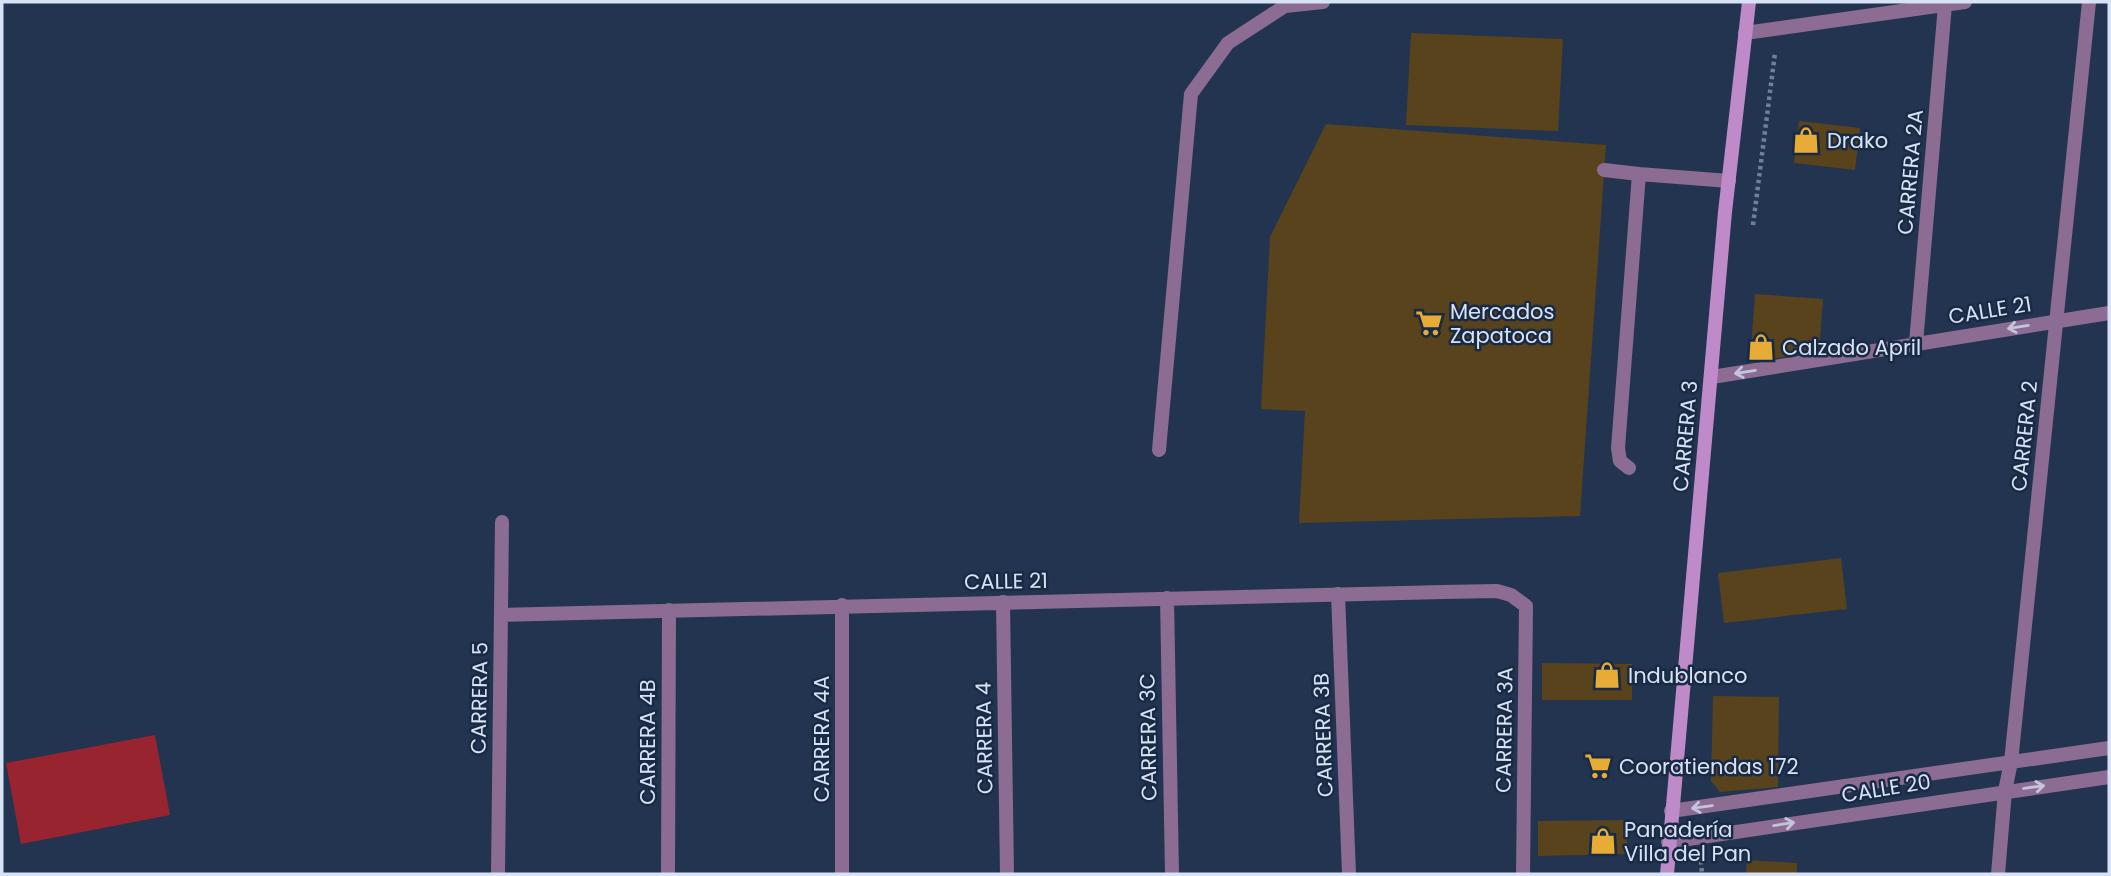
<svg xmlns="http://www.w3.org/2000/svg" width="2111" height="876" font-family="Poppins,sans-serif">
	<rect width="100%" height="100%" fill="#233450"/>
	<!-- green -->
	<path fill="#982430" d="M155,735L170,815L21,844L6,763Z"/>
	<!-- building -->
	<path fill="#58431c" d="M1411,33L1563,39L1558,131L1406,125Z
		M1799,121L1860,128L1855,170L1794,163Z
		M1326,124L1606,145L1580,516L1299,523L1305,411L1261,409L1270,237Z
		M1755,294L1823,299L1819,351L1750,363Z
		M1841,558L1847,609L1724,623L1718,573Z
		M1542,663L1632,664V700H1542Z
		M1713,696L1779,697L1778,787L1720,792L1711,781Z
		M1627,820V854L1538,856V821Z
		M1747,860L1797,863V874H1746Z"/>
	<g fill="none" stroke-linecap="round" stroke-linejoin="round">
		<!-- path -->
		<path stroke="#717f97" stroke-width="4.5" stroke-dasharray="3.5 3.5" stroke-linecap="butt" d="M1753,225L1775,53
			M1701,861L1702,874"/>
		<!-- service -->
		<path stroke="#8c6c93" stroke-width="14" d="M1604,170L1639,174
			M1159,450L1191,94L1228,43L1285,6L1323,2
			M1629,468L1620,461L1618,448L1639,174L1729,181"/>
		<!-- minor -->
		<path stroke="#8c6c93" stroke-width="14" d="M1745,33L1965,2
			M1916,343L1945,5
			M1712,377L2109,313
			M1338,594L1349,874
			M1167,598L1172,874
			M1003,602L1007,874
			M842,605V874
			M502,615C833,606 1165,597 1497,591L1511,595L1526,606L1523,874
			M1671,811L2109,748
			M1668,842L2109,777
			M498,874L502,522
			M668,874L669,610
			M1998,874L2005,791L2011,762L2089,2"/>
		<!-- secondary -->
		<path stroke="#be8ac8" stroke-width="14" d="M1667,874L1725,212L1749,2"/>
	</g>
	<!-- one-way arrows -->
	<defs><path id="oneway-shaft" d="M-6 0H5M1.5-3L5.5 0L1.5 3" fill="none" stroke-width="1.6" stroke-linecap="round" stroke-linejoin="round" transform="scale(1.75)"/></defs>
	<g stroke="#c4c4dc">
		<use href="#oneway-shaft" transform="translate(2018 327) rotate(171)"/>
		<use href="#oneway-shaft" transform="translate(1745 372) rotate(171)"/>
		<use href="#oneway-shaft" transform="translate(2034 787) rotate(-8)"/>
		<use href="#oneway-shaft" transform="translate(1702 807) rotate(172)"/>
		<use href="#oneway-shaft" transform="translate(1784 824) rotate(-9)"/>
	</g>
	<!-- icons -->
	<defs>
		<symbol id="shop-bare" viewBox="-9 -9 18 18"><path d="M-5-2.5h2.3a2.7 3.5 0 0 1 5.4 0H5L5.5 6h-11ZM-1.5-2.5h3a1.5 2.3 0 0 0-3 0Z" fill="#e6ac36" stroke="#192a45" stroke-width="2.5" paint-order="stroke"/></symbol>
		<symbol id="supermarket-bare" viewBox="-9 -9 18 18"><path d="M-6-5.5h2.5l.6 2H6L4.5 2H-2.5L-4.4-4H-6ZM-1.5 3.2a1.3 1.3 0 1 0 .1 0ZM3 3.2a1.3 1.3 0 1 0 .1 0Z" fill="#e6ac36" stroke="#192a45" stroke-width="2.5" paint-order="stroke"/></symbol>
	</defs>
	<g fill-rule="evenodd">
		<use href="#shop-bare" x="1787" y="121" width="38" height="38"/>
		<use href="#supermarket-bare" x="1410" y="304" width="38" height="38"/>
		<use href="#shop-bare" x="1742" y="328" width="38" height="38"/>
		<use href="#shop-bare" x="1588" y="656" width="38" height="38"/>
		<use href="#supermarket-bare" x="1579" y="747" width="38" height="38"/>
		<use href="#shop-bare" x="1584" y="822" width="38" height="38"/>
	</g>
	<g text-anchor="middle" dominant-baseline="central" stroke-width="5" stroke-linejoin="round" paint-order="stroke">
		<!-- poi labels -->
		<g font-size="21" fill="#d7e2f4" stroke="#192a45" text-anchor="start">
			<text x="1827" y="140">Drako</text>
			<text x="1450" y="311">Mercados<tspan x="1450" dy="24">Zapatoca</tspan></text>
			<text x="1782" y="347">Calzado April</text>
			<text x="1628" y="675">Indublanco</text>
			<text x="1619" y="766">Cooratiendas 172</text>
			<text x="1624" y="829">Panadería<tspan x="1624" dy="24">Villa del Pan</tspan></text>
		</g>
		<!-- street labels -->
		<g font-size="21" fill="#d7e2f4" stroke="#192a45">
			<text transform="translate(1910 172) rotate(-85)">CARRERA 2A</text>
			<text transform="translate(1990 310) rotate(-9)">CALLE 21</text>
			<text transform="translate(1685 436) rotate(-85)">CARRERA 3</text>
			<text transform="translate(2024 436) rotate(-84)">CARRERA 2</text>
			<text transform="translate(1006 581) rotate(-1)">CALLE 21</text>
			<text transform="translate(479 698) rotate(-89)">CARRERA 5</text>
			<text transform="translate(1504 730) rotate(-89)">CARRERA 3A</text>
			<text transform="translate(1323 735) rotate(-92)">CARRERA 3B</text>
			<text transform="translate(1148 737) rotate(-91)">CARRERA 3C</text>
			<text transform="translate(984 738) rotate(-91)">CARRERA 4</text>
			<text transform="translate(821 739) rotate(-90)">CARRERA 4A</text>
			<text transform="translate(647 742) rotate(-90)">CARRERA 4B</text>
			<text transform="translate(1886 788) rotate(-9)">CALLE 20</text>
		</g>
	</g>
	<!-- border -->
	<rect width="2111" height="876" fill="none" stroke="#d7e2f4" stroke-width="7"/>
</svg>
